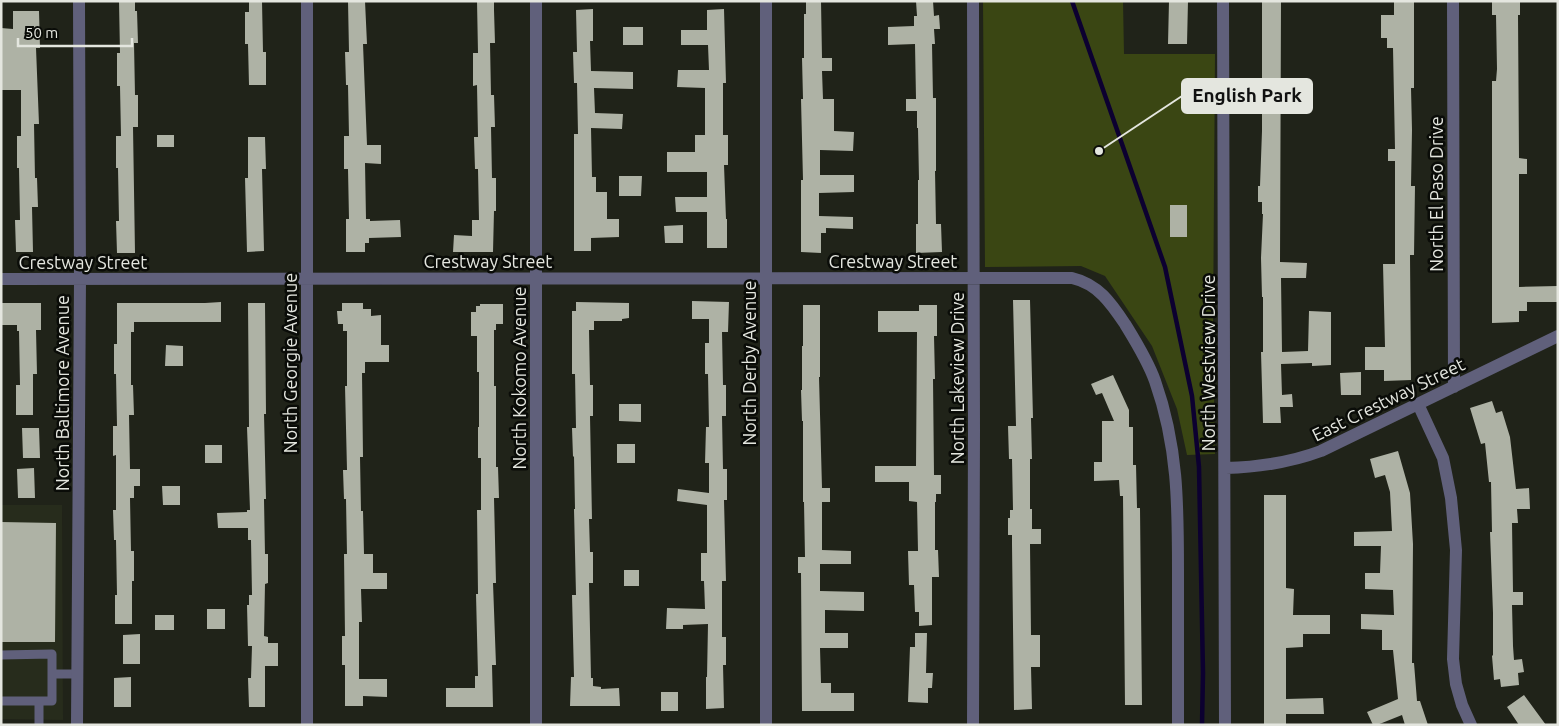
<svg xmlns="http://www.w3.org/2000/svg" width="1559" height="726" font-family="Ubuntu,sans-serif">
	<rect width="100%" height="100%" fill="#202319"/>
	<!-- built -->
	<path fill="#272c1c" d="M1,505H62L63,720L1,719Z"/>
	<!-- green -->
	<path fill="#3a4613" d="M983,1H1123L1124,54H1215L1213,333L1215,454L1187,455L1177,409L1152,346L1105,276L1081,266L985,267Z"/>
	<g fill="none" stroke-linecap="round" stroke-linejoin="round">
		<!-- stream -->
		<path stroke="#0c0030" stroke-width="4.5" d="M1072,1L1165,267L1192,396L1199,467L1203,673L1202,725"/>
	</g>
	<!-- building -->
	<path fill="#aeb2a5" d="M119,1H135V11H137L138,43H134L135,95H138V127H133L135,253H117L116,221H119L118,168H116V136H121L120,86H117V53H120Z
		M249,1H262L263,52H266V85H249L248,44H245V12H249Z
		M348,1H365L367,44H363L367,145H381V164L365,163L366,219H370V221L400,220L401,237L369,238V243H365V252H346V219H349L348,169H344V136H349L348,85H346L345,52H349Z
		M477,1H494V10L495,43H490L491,95H494L495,127H491L492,178H496V211H494L493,252H453L454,235L472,236V220H479L478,169H475L474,137H478L477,85L473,86V53H478Z
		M806,1H821L822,58H832V71H822L823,99H834V131L854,132L853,151L820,150V175H854V192L819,193V216L853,217V229L826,228V233H821V253L801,252V180H803L801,99H803L802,58H804V14H806Z
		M916,1H933L934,16L939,15L940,29H934L935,44H932L933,98H936V171H935L936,224H941L942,252L916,253V224H918V180H919L918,128H917V111H906V99H916L915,44L888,45V27L914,26V16H917Z
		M1169,1H1188L1187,44H1168Z
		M1262,1H1281L1280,262L1307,263L1306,278H1281L1282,352L1308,351L1309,311L1331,312V365L1312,366V363L1281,364L1282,395L1292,394L1293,407H1280L1281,423H1263L1261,352H1263V297H1262L1261,258L1263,214H1262V202H1258V186H1260L1262,131Z
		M1394,1H1414V88H1411L1412,130L1411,186H1415L1414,255H1410L1411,380L1384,381V370H1365V347H1385L1383,264H1395V161H1388V149H1395L1393,48H1387V38H1381V15H1394Z
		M1492,1H1520V15H1518L1519,158L1527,159V174H1519V287L1558,286V302H1527V311H1519V322L1492,323V81H1496L1497,69L1496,15H1492Z
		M593,9V41H590L591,71L633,72V89L594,88L595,113L623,114L622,129L591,128L592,177H596V192H607V219H619V237L591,238V251H574V134H578L577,83H574L573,52H577L576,10Z
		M724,9L726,83H723V135H728V165H724L726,219H727V248H707V212H676L675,197H707V172H667V152H695V135H705V88L677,87L678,70H709L708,45H681V30H707V10Z
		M13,11H39L40,48H36L39,124H34L35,178H37L38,207H32L33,252H16L15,220H20L19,168H17V136H21V90H1V28L13,29Z
		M623,27H643V45H623Z
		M157,135H174V147H157Z
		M248,137H265L266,169H262L264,251L247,252L245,178H248Z
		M619,176H642L641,196H619Z
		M1170,205H1187V237H1170Z
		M683,225V243H665L664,226Z
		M1013,300H1030L1033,418H1031L1032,459H1030V509H1032V529H1041V544H1030L1031,635H1040V667H1031L1032,709L1014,710L1012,544V535H1008V518H1010V510H1013L1012,459H1009L1008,426H1016Z
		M692,301L729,302L728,332H722L723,385H726V416H722L723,469H727V500H724L726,581H722V637H726V665H723L724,708L706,709V677H707L708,624L683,625V629H666L667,608L705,609L704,581H701V553H707V505L677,501L678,489L709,493V463H705L706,427H709L708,374H705V343H709V319H692Z
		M221,302V322H134V332H131V385H133L134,415H129L130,469H140V486H134V498H130L131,551H134V581H132V624H115V595H117L116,540H114L113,510H116V455L113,456V426H117L116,374H114V344H117V303H205Z
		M576,302L629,303V318L622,319V321H594V330H589L590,385H593V416H590L592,519H589L590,552H593V583H589L591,678H593V686L601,687V689L619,688L620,706H570L571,677H574L572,595H576L574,509H575L574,456L573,457L572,428H576L575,374H572V311H576Z
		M1,303H41V330H36L37,374H33V415H16V385H20L19,331H17V325H1Z
		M248,303H265L266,414H264L266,499H264L265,554H268V583L265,584L264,636L268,637V643H278V666H265V707H249L248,678H251L252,646H248L247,605H249V595H252L251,540H248V528H218L217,513L247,512V510H250L247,427H249Z
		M342,303H363V309H371V316L381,315V345H389V362H365V373H362L363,457H360L361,511H363L364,554H373V573H387V589H361L362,622H359V679H387V697L363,696V706H345V665H342V636H345L344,554H347L346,499H344L343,470H347L345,386H347V331H343V324H338L337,311H342Z
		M480,304H503V324H496V330H494V386H496V467H498L499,498H494L496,583H493L496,665H492L493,707H446V688H475V676H478L476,594H478L477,510H481V458H478V427H479V372H477V336H471V312H476V306H480Z
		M803,305H820V377H819L822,488H830V502H822V550L851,551V564H820V591L864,592V611L825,610V633H848V648H820L821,683H831V693H854V711H802L801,573H798V557H805L804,502H803V421H802L801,390H802V346H803Z
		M919,305H937V336H934L935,379H933L934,475H941V494H936V502H935V550H938L939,577H932V625L919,626V612H915L914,585H909L908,551H918L917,502L909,501V482H875V466H916L917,332H878V311H919Z
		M166,345L183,346V366H165Z
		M1361,372V395H1341L1340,373Z
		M1113,375L1129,410V427H1133V465H1136L1137,508H1140L1142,705H1125L1123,496H1120L1119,480L1094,481V462H1102V421H1114L1102,393L1096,395L1091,384Z
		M1492,401L1496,413L1502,411L1510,437L1516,489L1529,488L1530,509H1517L1518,523H1512L1513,592H1523V605H1512L1513,646L1514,660L1522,659L1524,672L1518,673L1519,685L1501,687L1500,679L1494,680L1492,656L1493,655V613L1490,532H1492L1491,482H1489L1485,443L1481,444L1470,408Z
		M619,404H641V422L619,421Z
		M22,428H39L40,458H23Z
		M617,444H635V463H617Z
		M205,445H222V463H205Z
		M1398,451L1410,493L1413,544L1412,663H1414L1417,701H1420L1428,725H1405L1402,715L1377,725H1373L1367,712L1398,699L1393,650H1382V630L1361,629V614L1394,615L1393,590L1365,589V573H1380L1381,546H1354V532L1392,531L1390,492L1385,475L1375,478L1370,459Z
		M34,468L35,498H18L17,469Z
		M162,486H180V505H163Z
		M1264,495H1286V588L1294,589L1293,615H1330V634H1303V647L1286,648V699L1323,698L1324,714H1286V725H1264Z
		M1,522L56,523L55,642H1Z
		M624,570H639V586H624Z
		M207,609H225V629H207Z
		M155,615H174V630H155Z
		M915,633H927L926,673H933L932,688H928V703L908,702L910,647H915Z
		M140,634V664H123V635Z
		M131,677V707H114V678Z
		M661,692H678V711H661Z
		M1524,695L1546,725H1519L1507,707Z"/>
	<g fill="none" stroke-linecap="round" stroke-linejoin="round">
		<!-- lane -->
		<path stroke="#60607b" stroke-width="9" d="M1,655L52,654V701H1
			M52,674H78
			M39,701V725"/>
		<!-- street -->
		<path stroke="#60607b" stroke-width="12" d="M536,1V725
			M973,1L974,430L973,725
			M1223,1L1225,725
			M1453,1L1454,387
			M1,279L1072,278C1098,284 1111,303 1125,324C1136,342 1148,361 1155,381C1179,449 1178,509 1178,580C1178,628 1178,677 1178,725
			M1418,404L1443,458L1451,498L1456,550L1453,659L1456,684L1462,705L1471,725
			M1226,468C1259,467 1289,463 1321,451L1558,336
			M77,725L80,279L79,1
			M307,725V1
			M766,725V1"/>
	</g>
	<g text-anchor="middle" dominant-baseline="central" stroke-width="5" stroke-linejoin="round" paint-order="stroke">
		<!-- street labels -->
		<g font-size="18" fill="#e4e6df" stroke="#0a0c08">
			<text transform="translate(1436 194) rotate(-90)">North El Paso Drive</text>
			<text x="488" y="261">Crestway Street</text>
			<text x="893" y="261">Crestway Street</text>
			<text x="83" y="262">Crestway Street</text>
			<text transform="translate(290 363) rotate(-90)">North Georgie Avenue</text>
			<text transform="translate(749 363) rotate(-90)">North Derby Avenue</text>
			<text transform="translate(1208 363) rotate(-90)">North Westview Drive</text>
			<text transform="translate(519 378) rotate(-90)">North Kokomo Avenue</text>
			<text transform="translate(957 378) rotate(-90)">North Lakeview Drive</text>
			<text transform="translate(62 393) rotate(-90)">North Baltimore Avenue</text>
			<text transform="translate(1388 399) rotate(-26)">East Crestway Street</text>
		</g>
	</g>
	<!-- callouts -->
	<path fill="none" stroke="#e4e6df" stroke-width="2" d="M1099 151L1182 96"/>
	<circle fill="#e4e6df" stroke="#0a0c08" stroke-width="2" cx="1099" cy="151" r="5"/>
	<rect fill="#e4e6df" stroke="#e4e6df" stroke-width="2" x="1182" y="79" width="130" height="34" rx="5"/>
	<g font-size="19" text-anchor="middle" font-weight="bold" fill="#111">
		<text x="1247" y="102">English Park</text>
	</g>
	<!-- border -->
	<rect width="1559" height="726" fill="none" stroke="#e4e6df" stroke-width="5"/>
	<!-- scale -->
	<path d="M18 38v8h114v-8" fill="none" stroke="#e4e6df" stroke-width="2.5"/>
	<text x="25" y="38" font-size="15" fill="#e4e6df" stroke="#0a0c08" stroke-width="4" paint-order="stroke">50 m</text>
</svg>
